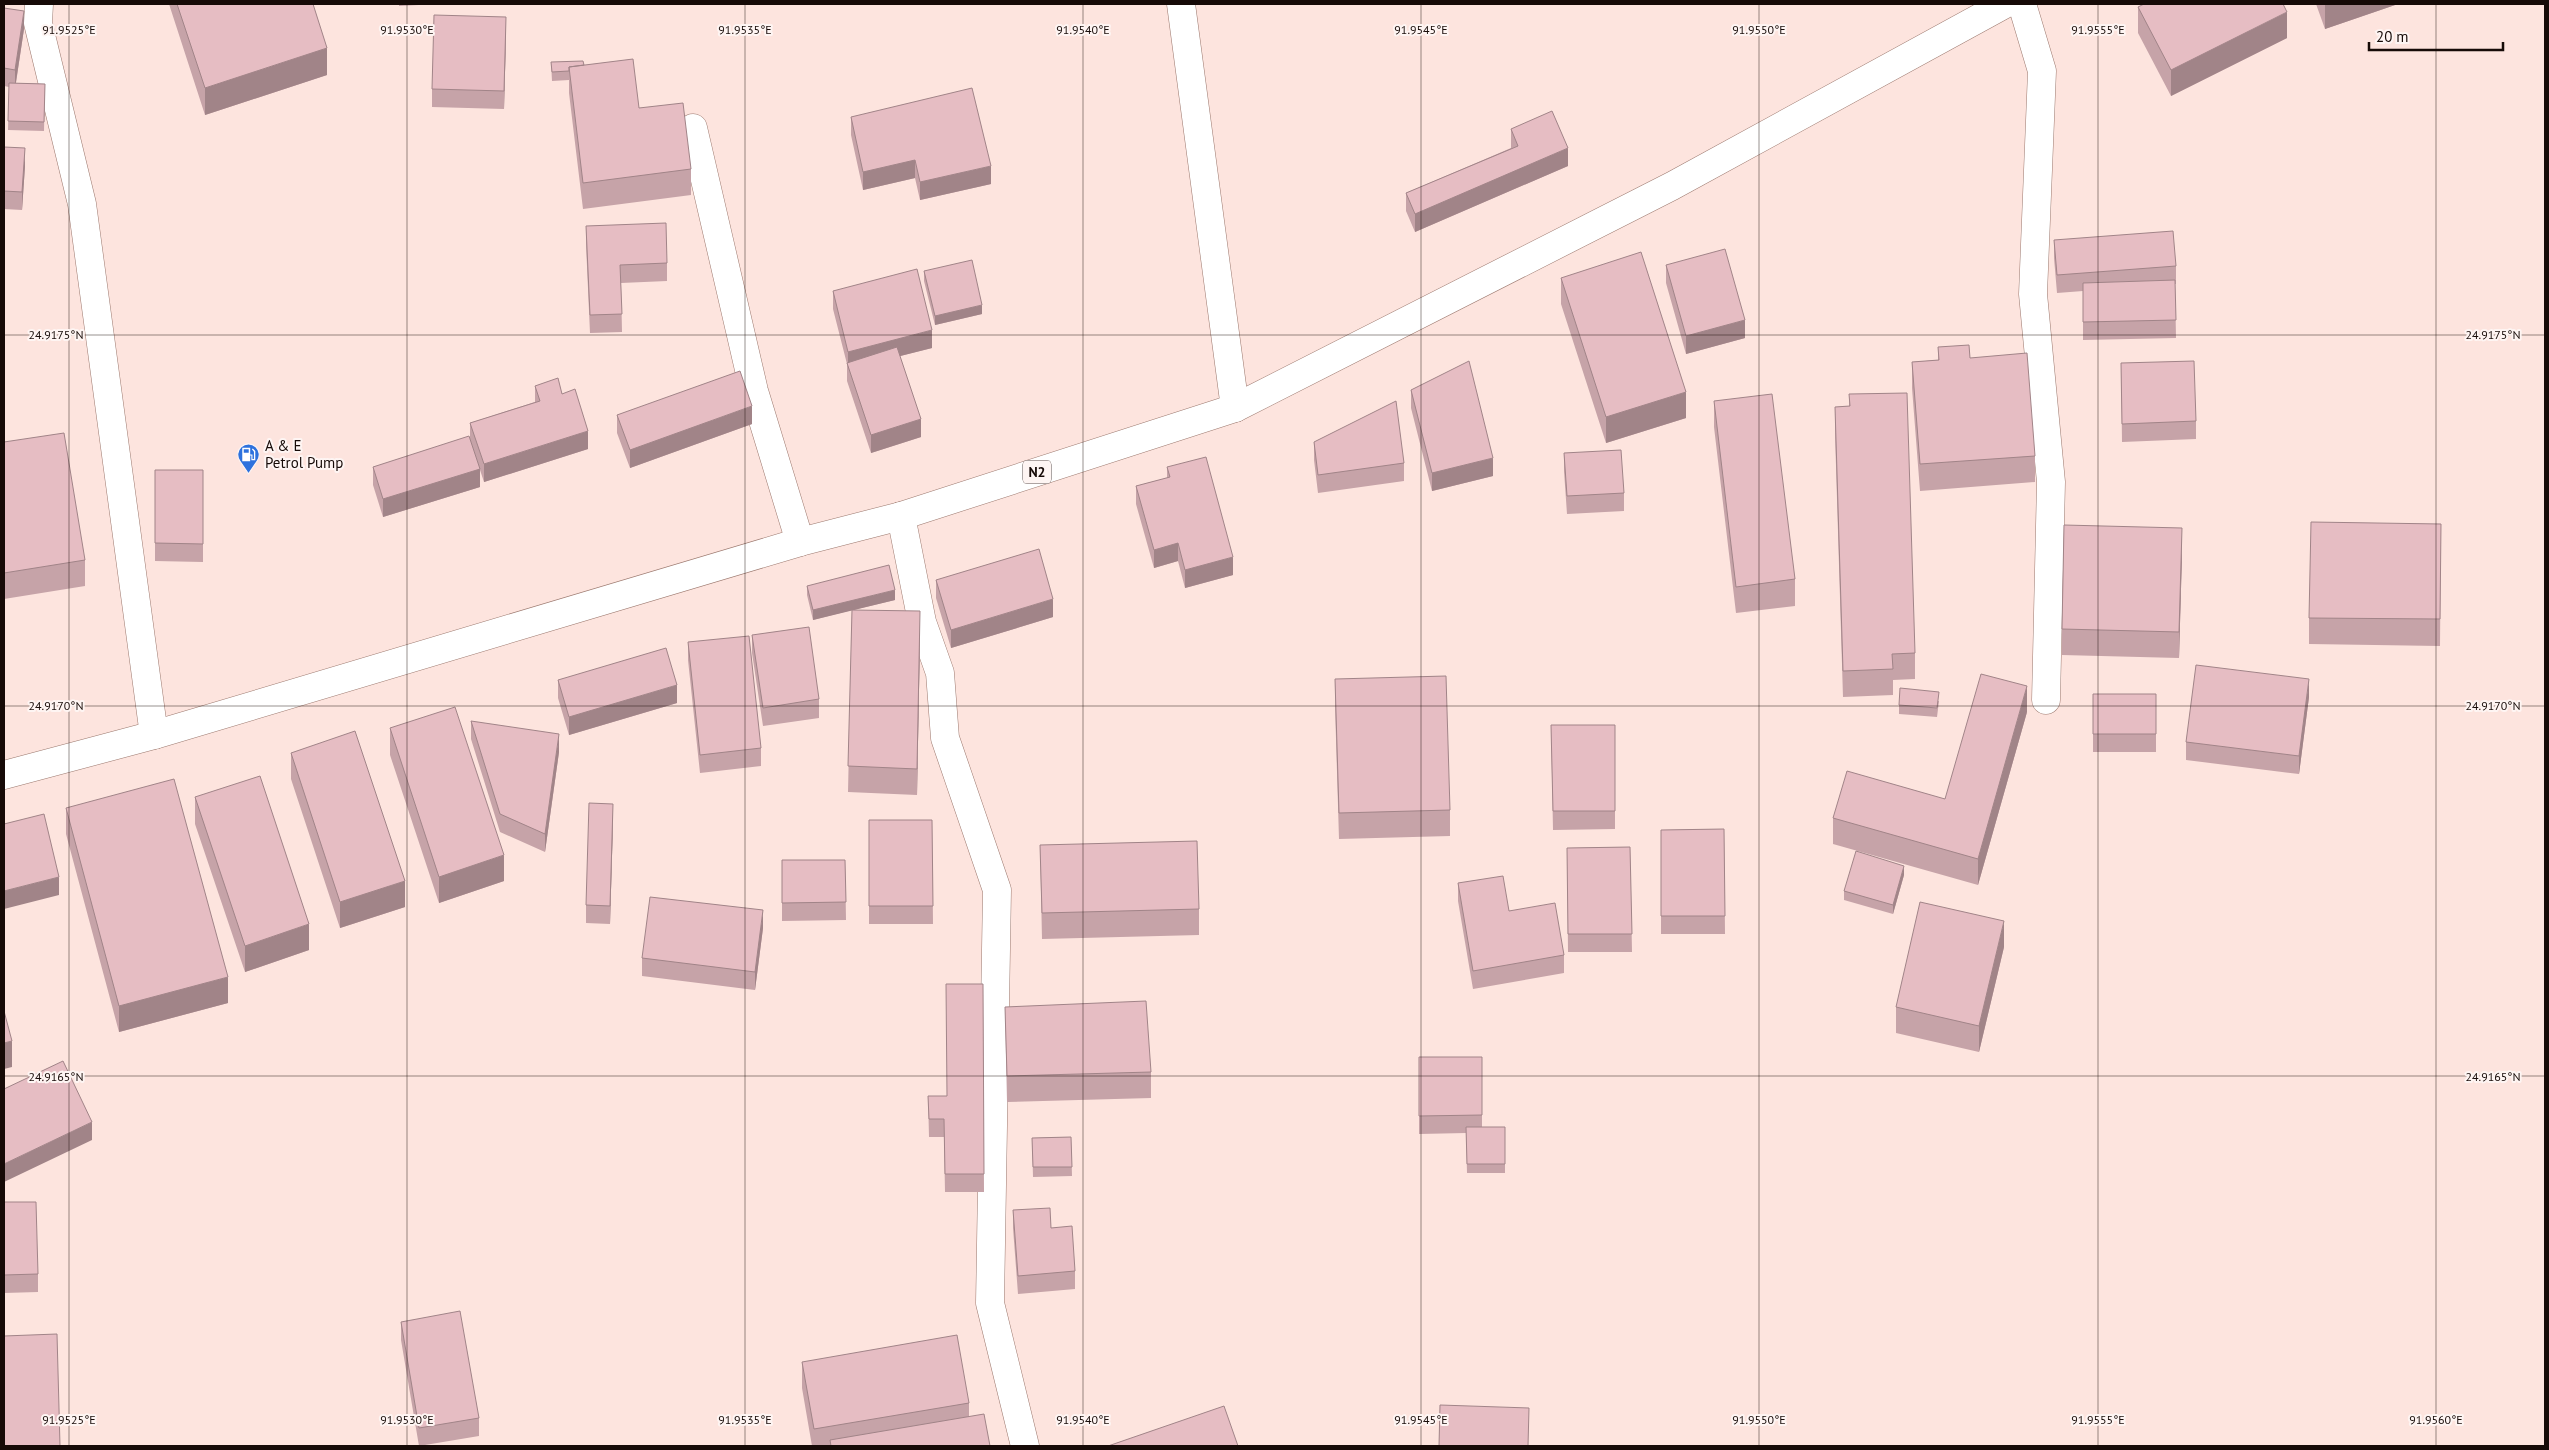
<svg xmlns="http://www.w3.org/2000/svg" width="2549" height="1450" font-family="'PT Sans',sans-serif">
	<rect width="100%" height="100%" fill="#fde4de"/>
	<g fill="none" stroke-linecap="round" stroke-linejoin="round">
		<defs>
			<path id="street" d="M39,4L38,23L82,204L154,735
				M1181,4L1235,408
				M2022,4L2042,71L2033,294L2051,482L2046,700
				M693,128L754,391L800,542
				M901,516L922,622L940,673L945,738L997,890L990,1303L1025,1446"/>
			<path id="highway" d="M4,775L154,735L800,542L901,516L1235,408L1672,186L2005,4"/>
		</defs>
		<!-- street casing -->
		<use href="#street" stroke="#9c796f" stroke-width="29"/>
		<!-- highway casing -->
		<use href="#highway" stroke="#9c796f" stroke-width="29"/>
		<!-- street -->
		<use href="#street" stroke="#fff" stroke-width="28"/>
		<!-- highway -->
		<use href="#highway" stroke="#fff" stroke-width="28"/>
	</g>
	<!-- wall -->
	<path fill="#c6a3a8" d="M169,4H313L327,75L205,115Z
		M399,4H438L399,6Z
		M2316,4H2398L2325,29Z
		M2138,7L2287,38L2171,96L2138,33Z
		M4,8L24,29L16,83L45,84L44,131L8,130L9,87L4,86Z
		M506,35L504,109L432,107V89Z
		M551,62L584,65L639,108L691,169V195L583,209L569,93V80L552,81Z
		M851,117L991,184L920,200L915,178L863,190L851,135Z
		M1511,129L1568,166L1415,232L1406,211V193L1511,148Z
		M4,147L25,166L22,210L4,209Z
		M586,226L667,263V281L621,283L622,332L590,333L586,244Z
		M2054,240L2176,266V284H2175L2176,338L2083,340V291L2057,293L2054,258Z
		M1666,265L1745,338L1686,354L1666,283Z
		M924,271L982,314L935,325L924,281Z
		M1561,278L1686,418L1606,443L1561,304Z
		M833,291L932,348L900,356L921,437L871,453L847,381V364L833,309Z
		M1938,347L1970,358L2035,456V482L1920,491L1912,388V362L1938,360Z
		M2121,363L2196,421V439L2122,442Z
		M535,386L562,394L588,449L484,482L480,470V487L383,517L373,485V467L470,440V423L535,402Z
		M1411,390L1493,476L1432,491L1411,408Z
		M1849,394L1915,653V679L1893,680V695L1843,697L1835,433V407L1849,406Z
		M1714,401L1795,579V606L1736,613L1714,427Z
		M617,415L752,424L630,468L617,433Z
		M4,442L85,560V586L4,599Z
		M1314,442L1404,463V481L1318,493L1314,460Z
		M1564,453L1624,493V511L1567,514L1564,471Z
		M1167,467L1233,575L1185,588L1178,561L1154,568L1136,504V486L1167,478Z
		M155,470H203V562L155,561Z
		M2441,524L2440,646L2309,644V618Z
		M2182,554L2179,658L2062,655V629Z
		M936,580L1053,617L951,648L936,598Z
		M807,586L895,600L853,610L920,637L917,795L848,792L852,610L813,620L807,595Z
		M752,635L819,699V718L763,726L752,653Z
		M688,642L761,748V766L700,773L688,660Z
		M1335,679L1450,810V836L1339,839L1335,705Z
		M558,680L677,703L569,735L558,698Z
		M2093,694H2156V752H2093Z
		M2309,697L2299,774L2186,760V742Z
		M1939,701L1937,717L1899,714V705Z
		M2027,712L1978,885L1833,844V818L1945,799Z
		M471,721L559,752L545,852L500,832L471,739Z
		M1551,725H1615V829L1553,830Z
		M390,728L504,881L439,903L390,755Z
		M291,753L405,907L340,928L291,779Z
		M195,797L309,950L245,972L195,824Z
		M66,808L228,1003L119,1032L66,834Z
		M869,820H932L933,924H869Z
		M613,822L610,924L586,923V905Z
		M1724,829L1725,934H1661V830Z
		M1040,845L1199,909V935L1042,939Z
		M1630,847L1632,952H1568L1567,848Z
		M782,860H845L846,920L782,921Z
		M1904,875L1893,914L1844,900V891Z
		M1458,883L1509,911L1564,955V973L1473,989L1458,901Z
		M763,928L755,990L642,976V958Z
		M2004,947L1979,1052L1896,1033V1007Z
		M983,984L984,1192H945L944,1137H929L928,1096H947Z
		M1005,1007L1151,1072V1098L1007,1102Z
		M1419,1057H1482V1127H1505V1173H1467L1466,1133L1419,1134Z
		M1071,1137L1072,1176L1033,1177L1032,1138Z
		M4,1202L38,1274V1292L4,1293Z
		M1013,1210L1051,1228L1075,1271V1289L1018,1294L1013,1228Z
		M401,1322L479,1418V1436L419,1446L401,1340Z
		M802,1362L969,1403V1416L990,1446H812L802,1388Z"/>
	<!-- shaded-wall -->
	<path fill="#a18488" d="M2325,4H2398L2325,29Z
		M24,11V29L15,88V70Z
		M2287,12V38L2171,96V70Z
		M506,17V35L504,109V91Z
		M327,48V75L205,115V88Z
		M25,148V166L22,210V192Z
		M1568,148V166L1415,232V214Z
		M915,160V178L863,190V172Z
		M991,166V184L920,200V182Z
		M982,305V314L935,325V316Z
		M1745,320V338L1686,354V336Z
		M932,330V348L849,369L848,367V352Z
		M1686,392V418L1606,443V417Z
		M752,406V424L630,468V450Z
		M921,419V437L871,453V435Z
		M588,431V449L484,482V464Z
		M1493,458V476L1432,491V473Z
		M480,469V487L383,517V499Z
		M2182,528V554L2179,658V632Z
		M1178,543V561L1154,568V550Z
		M1233,557V575L1185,588V570Z
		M895,590V600L813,620V610Z
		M1053,599V617L951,648V630Z
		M920,611V637L917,795V769Z
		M2309,679V697L2299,774V756Z
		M677,685V703L569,735V717Z
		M2027,686V712L1978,885V859Z
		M559,734V752L545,852V834Z
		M613,804V822L610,924V906Z
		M504,855V881L439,903V877Z
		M1904,866V875L1893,914V905Z
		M59,877V895L4,909V891Z
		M405,881V907L340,928V902Z
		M763,910V928L755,990V972Z
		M2004,921V947L1979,1052V1026Z
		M309,924V950L245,972V946Z
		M228,977V1003L119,1032V1006Z
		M12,1041V1067L4,1069V1043Z
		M92,1122V1140L4,1182V1164Z"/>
	<!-- building -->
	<path fill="#e6bdc3" stroke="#a18488" d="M177,4H313L327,48L205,88Z
		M2144,4H2283L2287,12L2171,70L2138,7Z
		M4,8L24,11L15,70L4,68Z
		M434,15L506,17L504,91L432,89Z
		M633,59L639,108L683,103L691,169L583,183L569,67Z
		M583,61L584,65L569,67V71L552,72L551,62Z
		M9,83L45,84L44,122L8,121Z
		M972,88L991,166L920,182L915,160L863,172L851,117Z
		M1552,111L1568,148L1415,214L1406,193L1518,146L1511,129Z
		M4,147L25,148L22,192L4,191Z
		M666,223L667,263L620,265L622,314L590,315L586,226Z
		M2173,231L2176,266L2057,275L2054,240Z
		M1725,249L1745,320L1686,336L1666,265Z
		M1641,252L1686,392L1606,417L1561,278Z
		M972,260L982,305L935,316L924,271Z
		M917,269L932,330L848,352L833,291Z
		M2175,280L2176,320L2083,322V283Z
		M1969,345L1970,358L2027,353L2035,456L1920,464L1912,362L1939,360L1938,347Z
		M897,347L921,419L871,435L847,363Z
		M1469,361L1493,458L1432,473L1411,390Z
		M2194,361L2196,421L2122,424L2121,363Z
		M740,371L752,406L630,450L617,415Z
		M558,378L562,394L575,389L588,431L484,464L470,423L540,401L535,386Z
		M1907,393L1915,653L1892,654L1893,669L1843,671L1835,407L1850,406L1849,394Z
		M1772,394L1795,579L1736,587L1714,401Z
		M1396,401L1404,463L1318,475L1314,442Z
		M64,433L85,560L4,573V442Z
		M469,436L480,469L383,499L373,467Z
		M1621,450L1624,493L1567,496L1564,453Z
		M1206,457L1233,557L1185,570L1178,543L1154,550L1136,486L1170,477L1167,467Z
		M155,470H203V544L155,543Z
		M2311,522L2441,524L2440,619L2309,618Z
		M2064,525L2182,528L2179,632L2062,629Z
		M1039,549L1053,599L951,630L936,580Z
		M889,565L895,590L813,610L807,586Z
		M852,610L920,611L917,769L848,766Z
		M809,627L819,699L763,708L752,635Z
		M749,636L761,748L700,755L688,642Z
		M666,648L677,685L569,717L558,680Z
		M2196,665L2309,679L2299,756L2186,742Z
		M1981,674L2027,686L1978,859L1833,818L1847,771L1945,799Z
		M1446,676L1450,810L1339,813L1335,679Z
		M1900,688L1939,692L1937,708L1899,705Z
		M2093,694H2156V734H2093Z
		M455,707L504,855L439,877L390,728Z
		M471,721L559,734L545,834L500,814Z
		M1551,725H1615V811H1553Z
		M355,731L405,881L340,902L291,753Z
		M260,776L309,924L245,946L195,797Z
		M174,779L228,977L119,1006L66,808Z
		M589,803L613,804L610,906L586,905Z
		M44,814L59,877L4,891V824Z
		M869,820H932L933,906H869Z
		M1724,829L1725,916H1661V830Z
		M1197,841L1199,909L1042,913L1040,845Z
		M1630,847L1632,934H1568L1567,848Z
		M1856,851L1904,866L1893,905L1844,891Z
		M782,860H845L846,902L782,903Z
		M1503,876L1509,911L1555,903L1564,955L1473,971L1458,883Z
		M650,897L763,910L755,972L642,958Z
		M1920,902L2004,921L1979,1026L1896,1007Z
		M946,984H983L984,1174H945L944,1119H929L928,1096H947Z
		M1146,1001L1151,1072L1007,1076L1005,1007Z
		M4,1011L12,1041L4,1043Z
		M1419,1057H1482V1115L1419,1116Z
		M63,1061L92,1122L4,1164V1089Z
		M1466,1127H1505V1164H1467Z
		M1071,1137L1072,1167H1033L1032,1138Z
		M4,1202H36L38,1274L4,1275Z
		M1050,1208L1051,1228L1072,1226L1075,1271L1018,1276L1013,1210Z
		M460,1311L479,1418L419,1428L401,1322Z
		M57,1334L60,1446H4V1336Z
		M957,1335L969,1403L814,1429L802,1362Z
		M1440,1405L1529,1408L1528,1446H1439Z
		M1224,1406L1238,1446H1108Z
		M984,1414L990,1446H831L830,1440Z"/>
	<!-- ticks -->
	<path fill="none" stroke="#160a07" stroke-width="1" stroke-opacity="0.45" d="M69,4V1446M407,4V1446M745,4V1446M1083,4V1446M1421,4V1446M1759,4V1446M2098,4V1446M2436,4V1446M4,335H2545M4,706H2545M4,1076H2545"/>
	<!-- icons -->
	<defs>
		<symbol id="fuel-pin" viewBox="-11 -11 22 30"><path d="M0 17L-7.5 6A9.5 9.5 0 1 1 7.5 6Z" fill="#2d71dd" stroke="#fef5f3"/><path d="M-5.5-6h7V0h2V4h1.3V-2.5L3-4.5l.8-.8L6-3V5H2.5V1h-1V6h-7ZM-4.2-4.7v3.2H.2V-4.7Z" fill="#fff"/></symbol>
	</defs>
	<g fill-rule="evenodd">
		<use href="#fuel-pin" x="236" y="442" width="25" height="34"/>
	</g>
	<g text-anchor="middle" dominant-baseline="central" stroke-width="4" stroke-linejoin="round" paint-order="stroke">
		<!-- shield labels -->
		<rect fill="#fef5f3" stroke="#5c504e" stroke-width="1" x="1023" y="460.5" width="28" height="23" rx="4"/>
		<g font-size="14" font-weight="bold" fill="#160a07">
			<text x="1037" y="472">N2</text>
		</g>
		<!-- poi labels -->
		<g font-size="15" fill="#160a07" stroke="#fef5f3" text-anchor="start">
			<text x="265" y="445">A &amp; E<tspan x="265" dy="17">Petrol Pump</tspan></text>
		</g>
	</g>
	<g font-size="12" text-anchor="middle" fill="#160a07" stroke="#fef5f3" stroke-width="4" stroke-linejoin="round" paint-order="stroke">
		<text x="69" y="34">91.9525°E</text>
		<text x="407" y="34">91.9530°E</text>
		<text x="745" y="34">91.9535°E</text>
		<text x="1083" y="34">91.9540°E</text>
		<text x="1421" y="34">91.9545°E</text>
		<text x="1759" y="34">91.9550°E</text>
		<text x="2098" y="34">91.9555°E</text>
		<text x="56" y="339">24.9175°N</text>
		<text x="2493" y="339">24.9175°N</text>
		<text x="56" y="710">24.9170°N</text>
		<text x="2493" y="710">24.9170°N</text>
		<text x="56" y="1081">24.9165°N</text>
		<text x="2493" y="1081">24.9165°N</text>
		<text x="69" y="1424">91.9525°E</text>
		<text x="407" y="1424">91.9530°E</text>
		<text x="745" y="1424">91.9535°E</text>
		<text x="1083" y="1424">91.9540°E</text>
		<text x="1421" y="1424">91.9545°E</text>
		<text x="1759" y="1424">91.9550°E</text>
		<text x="2098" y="1424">91.9555°E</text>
		<text x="2436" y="1424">91.9560°E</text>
	</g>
	<!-- border -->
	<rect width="2549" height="1450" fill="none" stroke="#160a07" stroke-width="10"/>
	<!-- scale -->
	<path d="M2369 42v8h134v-8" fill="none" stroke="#160a07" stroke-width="2.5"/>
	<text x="2376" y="42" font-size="15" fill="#160a07" stroke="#fef5f3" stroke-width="4" paint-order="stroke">20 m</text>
</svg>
